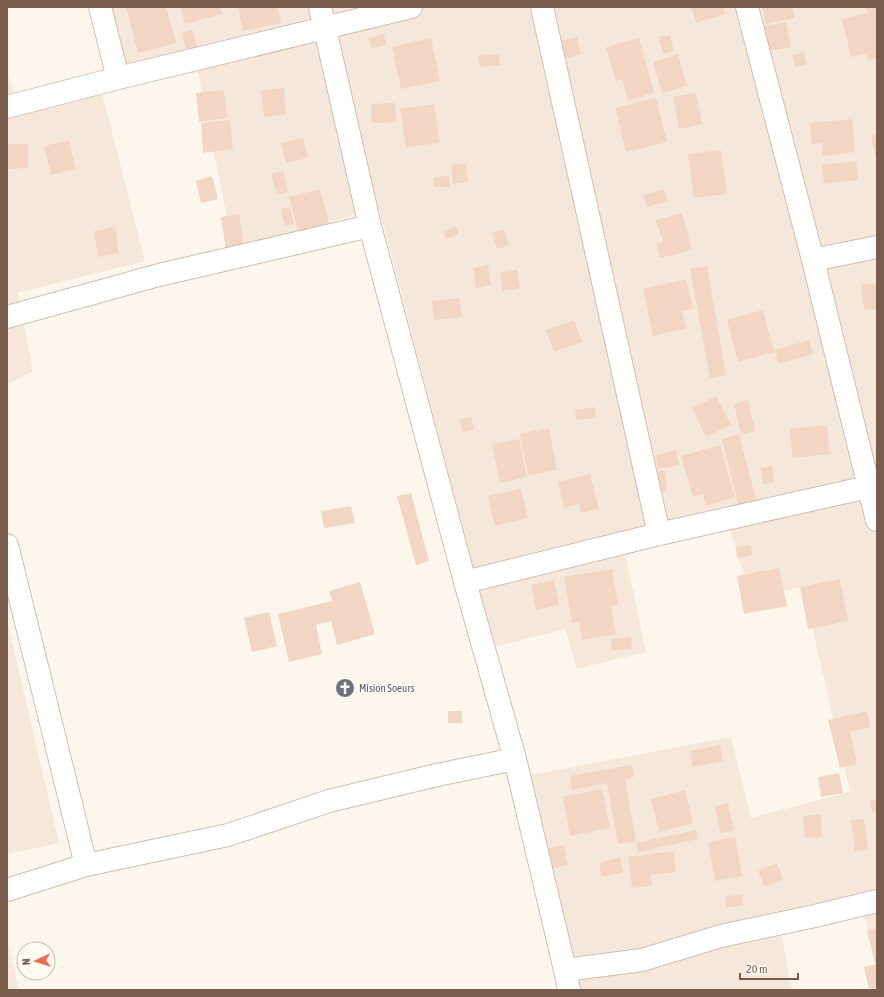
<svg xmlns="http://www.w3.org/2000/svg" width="884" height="997" font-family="'Asap Condensed',sans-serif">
	<rect width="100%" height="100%" fill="#fdf6ec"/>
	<!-- residential -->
	<path fill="#f5e8da" d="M92,7H877V966L859,894L777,913L792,990H571L530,775L731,737L751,818L850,792L803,587L752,597L723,509L621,533L646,652L577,669L565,629L494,647L379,208L233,248L198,72L115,87Z
		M7,67L18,116L102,93L145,261L18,293L33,371L7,384Z
		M7,620L59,843L7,854Z
		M7,938L19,990H7Z"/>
	<!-- building -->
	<path fill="#f3d5c3" d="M126,7H166L176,43L138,53Z
		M180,7H220L222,14L185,24Z
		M238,7H278L281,23L243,31Z
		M691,7H723L725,14L696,23Z
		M762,7H792L795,18L766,24Z
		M865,7H877V58L868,61L866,54L851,57L842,19L867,13Z
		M786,22L791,47L768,51L763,26Z
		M193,30L198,51L187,53L182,33Z
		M384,34L386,45L371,49L369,38Z
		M670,35L674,51L663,54L659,37Z
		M577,37L581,54L559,60L555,42Z
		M431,38L440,81L401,89L392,47Z
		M639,38L654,93L628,100L622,79L616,81L606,47Z
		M804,52L807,64L795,67L792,55Z
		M499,54L500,65L480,67L478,56Z
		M678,54L687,86L662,93L653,62Z
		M284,88L286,114L264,117L261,90Z
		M224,90L227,118L199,122L196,93Z
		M696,93L702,124L679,129L673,97Z
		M656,98L667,142L626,152L615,108Z
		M395,103L396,122L372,123L371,104Z
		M434,104L440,143L406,147L400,109Z
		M852,119L855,152L823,156L822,143L812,144L810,123Z
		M230,120L233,149L203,153L201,123Z
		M877,134V154L875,155L871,135Z
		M303,138L308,158L286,163L281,143Z
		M69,140L76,169L51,175L44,146Z
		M7,144H28V168L7,169Z
		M721,150L727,194L694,198L688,154Z
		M856,161L858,180L824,184L822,165Z
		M466,163L468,182L453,184L451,165Z
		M283,171L288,192L277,195L271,174Z
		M212,176L218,199L201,203L196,181Z
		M449,176L450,187H434V177Z
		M320,189L329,223L298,231L289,197Z
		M664,189L668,201L647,207L643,195Z
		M290,207L294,224L285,226L281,209Z
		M682,213L692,250L660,258L656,243L663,242L656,220Z
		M239,214L244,247L226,250L221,217Z
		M456,226L459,234L446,239L443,231Z
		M115,227L119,253L98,257L94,231Z
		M504,229L509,245L497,249L492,233Z
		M488,265L491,285L476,288L473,268Z
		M707,266L726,375L710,378L690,269Z
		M517,270L520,288L503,291L500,273Z
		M686,279L693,308L682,311L686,328L653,336L643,289Z
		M877,283V309L864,310L861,285Z
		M459,298L462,317L434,320L432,301Z
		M763,310L774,352L738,362L727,320Z
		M574,320L582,342L554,352L546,330Z
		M809,340L813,354L778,364L775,350Z
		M716,396L731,425L706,437L692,408Z
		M748,400L755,431L741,434L734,404Z
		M595,407L596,418L576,420L575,410Z
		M471,416L474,429L463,433L459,420Z
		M827,425L830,454L793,458L789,429Z
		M549,428L557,470L528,475L520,434Z
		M739,434L756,499L738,504L722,439Z
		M519,439L527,477L500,483L492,444Z
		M720,445L735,497L706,506L703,494L693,497L681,456Z
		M676,450L679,465L658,469L656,455Z
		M772,466L774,482L763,484L761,468Z
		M665,470L667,491L655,492L653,472Z
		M590,474L599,509L581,513L579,504L564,508L558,482Z
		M521,489L528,518L495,526L488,496Z
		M411,493L429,561L416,565L397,496Z
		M351,506L355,523L324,528L321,511Z
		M751,545L752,555L737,558L736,547Z
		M779,568L787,606L744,614L737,576Z
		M612,569L618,605L611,606L616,634L582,640L579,622L572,623L564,577Z
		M840,579L848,621L808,629L800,587Z
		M554,580L559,605L536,610L531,585Z
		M360,582L375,634L337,645L331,621L316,625L322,654L289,662L278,614L332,601L329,591Z
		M269,612L277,646L252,652L244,618Z
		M631,637L632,649L612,651L611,639Z
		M448,711H462V723H448Z
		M867,711L871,727L850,732L857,764L840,768L828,720Z
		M720,745L723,761L693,767L690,751Z
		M632,765L634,777L625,779L636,841L618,844L607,783L572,790L570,776Z
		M839,773L843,793L821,797L818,777Z
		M602,789L610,828L570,836L563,797Z
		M685,790L693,823L659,832L651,799Z
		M877,800V811L872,812L870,801Z
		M728,803L734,831L720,833L715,806Z
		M821,814L822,837L805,838L803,816Z
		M864,819L868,850L855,851L851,820Z
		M696,830L698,839L638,852L636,843Z
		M735,837L742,876L715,881L708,842Z
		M564,845L568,865L550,869L546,849Z
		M674,851L676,872L651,875L652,886L632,888L628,857Z
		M620,857L623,872L602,877L599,863Z
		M777,863L783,879L765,887L758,871Z
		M742,895L743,906L726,907L725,896Z
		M877,928V963H875L867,931Z
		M877,964V987L869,989L864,967Z"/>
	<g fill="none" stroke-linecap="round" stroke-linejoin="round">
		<defs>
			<path id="minor" d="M100,7L118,78
				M320,7L370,226L465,582L515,759L565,970L569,990
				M542,7L659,534
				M747,7L813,260L877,520
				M7,107L118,78L411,7
				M813,260L877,247
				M7,317L159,275L370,226
				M7,545L86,865
				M465,582L659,534L877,485
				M7,890L86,865L228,835L329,801L437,775L515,759
				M565,970L642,960L721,936L815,916L877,901"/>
		</defs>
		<!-- minor casing -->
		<use href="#minor" stroke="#d1beb0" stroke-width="24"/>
		<!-- minor -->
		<use href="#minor" stroke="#fff" stroke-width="22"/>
	</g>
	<!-- icons -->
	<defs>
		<symbol id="church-disc" viewBox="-11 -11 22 22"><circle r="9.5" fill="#6b7280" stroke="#fffaf3"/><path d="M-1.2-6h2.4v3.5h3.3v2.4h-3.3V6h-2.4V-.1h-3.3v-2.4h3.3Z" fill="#fff"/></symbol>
	</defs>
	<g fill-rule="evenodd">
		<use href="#church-disc" x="334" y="677" width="22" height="22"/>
	</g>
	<g text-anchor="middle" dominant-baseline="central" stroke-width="3.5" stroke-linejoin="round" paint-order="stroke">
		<!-- worship labels -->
		<g font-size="11" fill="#5b616d" stroke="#fffaf3" text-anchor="start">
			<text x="359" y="688">Mision Soeurs</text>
		</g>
	</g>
	<!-- border -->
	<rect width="884" height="997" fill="none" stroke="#7a5c4d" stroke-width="16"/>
	<!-- north arrow -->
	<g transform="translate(36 961) rotate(266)"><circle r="19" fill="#fffaf3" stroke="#cabbb1"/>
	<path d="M0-3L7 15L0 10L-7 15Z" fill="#e76f51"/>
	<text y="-6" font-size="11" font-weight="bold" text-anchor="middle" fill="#7a5c4d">N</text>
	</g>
	<!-- scale -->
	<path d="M740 973v6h58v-6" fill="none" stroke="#7a5c4d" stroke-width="2"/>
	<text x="746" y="973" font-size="12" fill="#7a5c4d" stroke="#fffaf3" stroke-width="3" paint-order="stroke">20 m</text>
</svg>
